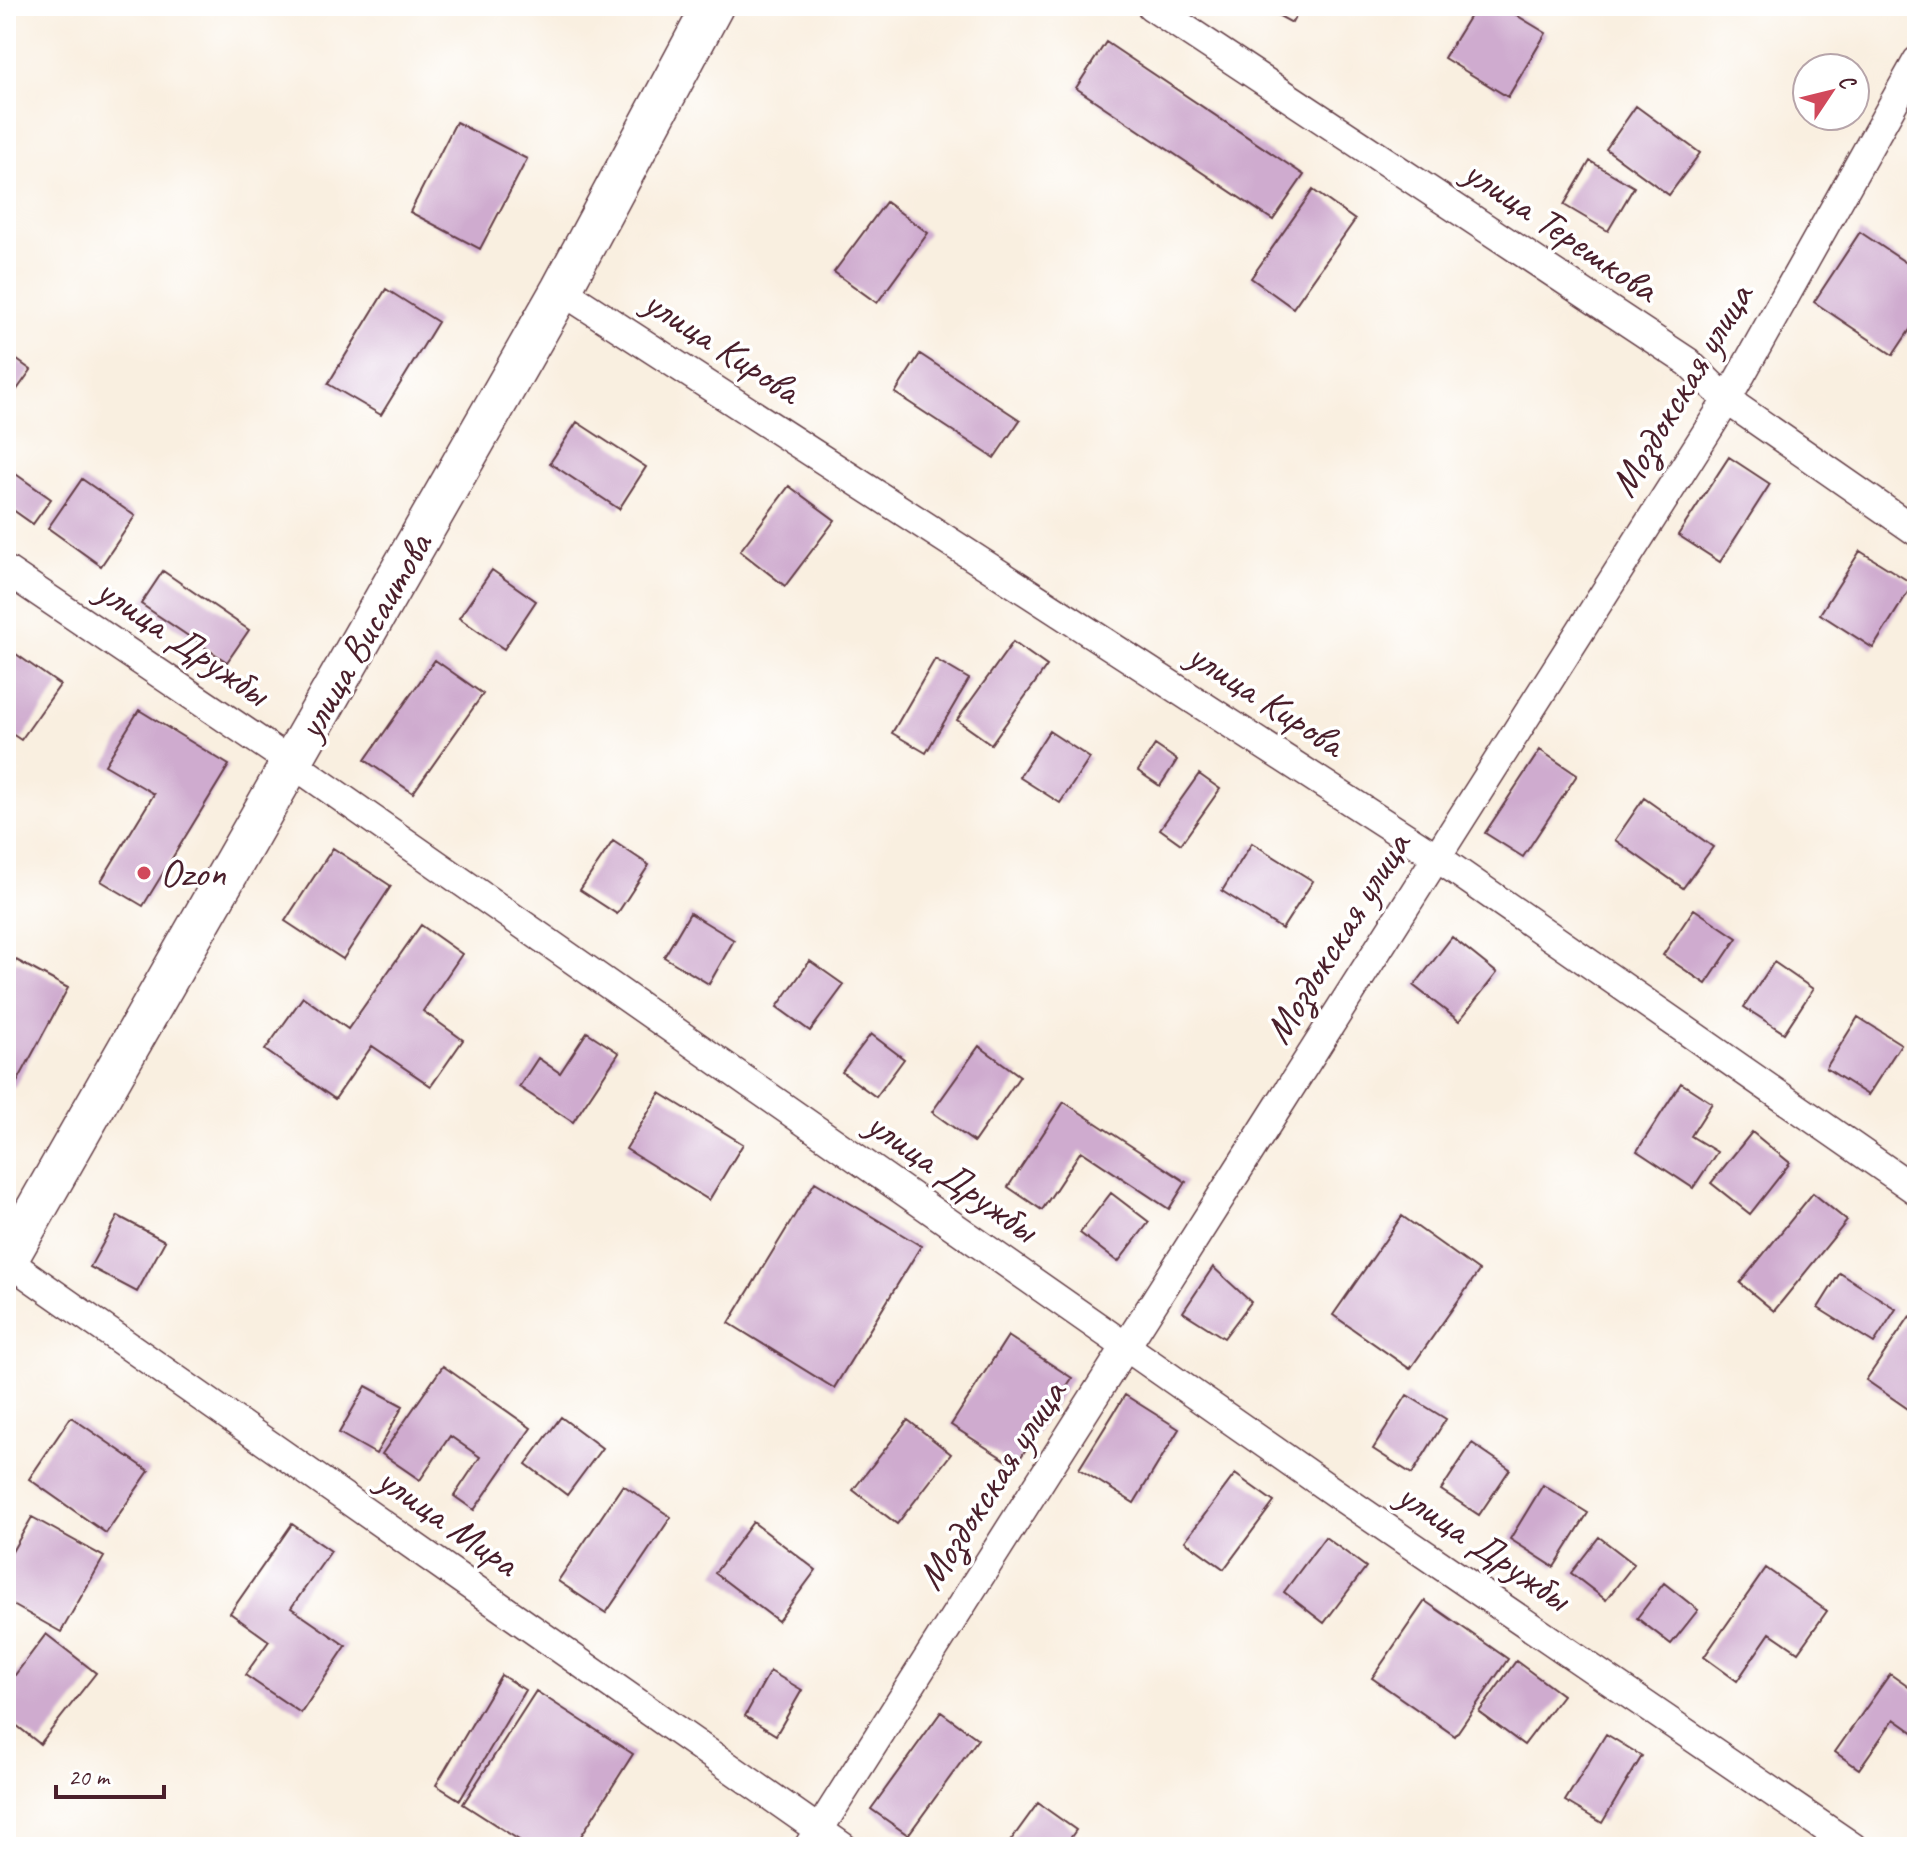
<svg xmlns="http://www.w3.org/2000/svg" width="1923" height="1853" font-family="Caveat,sans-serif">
	<rect width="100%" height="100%" fill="#fff"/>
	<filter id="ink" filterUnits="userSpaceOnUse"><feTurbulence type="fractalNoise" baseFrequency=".0125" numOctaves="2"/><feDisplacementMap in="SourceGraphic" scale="16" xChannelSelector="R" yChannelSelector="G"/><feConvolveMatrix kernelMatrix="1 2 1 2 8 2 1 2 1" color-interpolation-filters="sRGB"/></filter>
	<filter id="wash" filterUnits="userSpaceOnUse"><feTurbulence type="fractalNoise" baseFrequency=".006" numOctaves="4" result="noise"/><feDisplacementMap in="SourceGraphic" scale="32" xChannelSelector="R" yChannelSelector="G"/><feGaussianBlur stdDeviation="1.8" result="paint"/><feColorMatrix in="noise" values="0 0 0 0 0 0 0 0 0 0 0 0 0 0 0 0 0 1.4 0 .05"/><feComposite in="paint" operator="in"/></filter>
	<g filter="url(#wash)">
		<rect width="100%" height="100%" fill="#f9efe0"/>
		<g id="blocks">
			<!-- building -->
			<path fill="#cfabcf" d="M1261,6H1301L1292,23Z
				M1476,6H1501L1546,33L1508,97L1444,58Z
				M1106,42L1304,175L1273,220L1076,88Z
				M1636,106L1700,153L1669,195L1606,149Z
				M456,122L527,159L480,249L410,212Z
				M1590,161L1634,187L1608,231L1564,205Z
				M1313,190L1355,220L1293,308L1251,278Z
				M886,202L928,233L877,303L834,272Z
				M1860,232L1917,270V319L1893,355L1814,302Z
				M386,289L438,322L381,415L328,384Z
				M6,352L31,370L6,405Z
				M920,354L1020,420L994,458L895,393Z
				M577,422L646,467L619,509L550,463Z
				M1729,457L1770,484L1720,562L1678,535Z
				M10,470L51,499L33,524L6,505V476Z
				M82,479L135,516L101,566L48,528Z
				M789,486L835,520L785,586L740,551Z
				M1860,551L1913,584L1873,648L1820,614Z
				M492,570L536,601L504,649L459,618Z
				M163,571L249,630L227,662L141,604Z
				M1013,642L1047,666L991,744L957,720Z
				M6,647L60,685L21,740L6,730Z
				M935,659L969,679L926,753L892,733Z
				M435,660L483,694L413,793L365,760Z
				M139,710L229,765L143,906L101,881L154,794L105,765Z
				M1049,731L1090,758L1060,803L1019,777Z
				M1155,745L1177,760L1160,786L1138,771Z
				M1540,750L1577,775L1523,857L1485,833Z
				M1199,774L1220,789L1181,844L1160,829Z
				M1644,798L1713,847L1683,888L1615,840Z
				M613,841L649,865L617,914L580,890Z
				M1252,843L1313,881L1282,929L1222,891Z
				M333,848L391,886L343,959L285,921Z
				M1694,909L1737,938L1706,984L1663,955Z
				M690,913L734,940L709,984L664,957Z
				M421,925L462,954L423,1011L463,1040L431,1086L372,1046L335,1099L265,1050L303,997L348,1029Z
				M1452,937L1497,973L1459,1021L1414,986Z
				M16,960L68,988L14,1088L6,1084V979Z
				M810,961L844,985L810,1031L777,1007Z
				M1774,962L1813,989L1784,1033L1744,1007Z
				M1858,1017L1901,1044L1868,1095L1826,1068Z
				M587,1032L619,1053L573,1122L519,1087L538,1058L560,1073Z
				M871,1034L904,1059L876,1097L842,1072Z
				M979,1046L1020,1076L974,1142L932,1112Z
				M1681,1083L1712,1103L1691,1136L1717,1152L1693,1188L1637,1151Z
				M660,1093L743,1144L709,1200L626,1149Z
				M1064,1102L1186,1182L1169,1209L1081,1151L1042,1210L1008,1187Z
				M1752,1132L1790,1163L1750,1214L1711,1183Z
				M815,1182L921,1246L834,1388L729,1323Z
				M1111,1193L1149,1222L1118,1262L1080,1233Z
				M1813,1193L1847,1221L1774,1311L1740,1283Z
				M118,1216L165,1241L137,1292L90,1267Z
				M1402,1216L1479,1271L1410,1369L1333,1315Z
				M1213,1267L1251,1302L1224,1338L1183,1312Z
				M1840,1273L1896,1309L1874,1343L1818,1308Z
				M1910,1316L1917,1321V1415L1866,1380Z
				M1008,1336L1072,1378L1015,1466L951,1425Z
				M443,1366L531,1428L474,1510L454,1496L480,1457L450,1436L420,1480L382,1454Z
				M366,1386L403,1406L376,1454L339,1433Z
				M1125,1395L1179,1429L1134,1503L1079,1469Z
				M1407,1395L1446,1419L1412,1474L1373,1449Z
				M71,1417L149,1471L106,1533L29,1479Z
				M561,1417L602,1448L567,1495L526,1464Z
				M908,1420L951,1454L897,1524L853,1490Z
				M1472,1443L1510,1469L1479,1515L1441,1490Z
				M1235,1474L1274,1502L1224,1569L1185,1541Z
				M623,1485L671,1517L606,1613L558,1581Z
				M1543,1485L1588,1513L1554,1567L1510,1539Z
				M32,1517L104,1557L61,1632L6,1601V1562Z
				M753,1522L816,1570L778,1621L715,1573Z
				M292,1524L331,1551L291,1608L346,1646L301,1713L245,1675L269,1641L230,1613Z
				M1325,1537L1366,1567L1324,1623L1284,1592Z
				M1599,1537L1634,1564L1606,1600L1571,1573Z
				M1766,1568L1827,1611L1798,1652L1770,1633L1737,1681L1704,1657Z
				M1664,1583L1698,1610L1671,1644L1637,1618Z
				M1425,1601L1508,1659L1455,1736L1372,1678Z
				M46,1634L96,1673L40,1744L6,1717V1687Z
				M1516,1661L1562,1695L1524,1745L1479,1712Z
				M770,1671L802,1690L776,1735L745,1716Z
				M1890,1674L1917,1693V1735L1894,1719L1859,1769L1835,1752Z
				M501,1675L525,1690L460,1800L436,1785Z
				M536,1691L633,1754L574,1847H530L463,1804Z
				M941,1712L978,1739L908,1835L871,1809Z
				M1606,1734L1642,1756L1602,1823L1565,1801Z
				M1038,1803L1076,1830L1064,1847H1006Z"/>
		</g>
	</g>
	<g filter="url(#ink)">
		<use href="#blocks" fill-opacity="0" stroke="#643e46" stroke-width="2"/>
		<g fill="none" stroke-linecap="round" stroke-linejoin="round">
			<defs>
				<path id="street" d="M1151,6L1688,362L1727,400L1917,532
					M561,290L1435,856L1917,1191
					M6,570L292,763L1338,1495L1853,1847
					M6,1260L843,1847
					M808,1847L1727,400L1917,61"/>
				<path id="secondary" d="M6,1262L561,290L713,6"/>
			</defs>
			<!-- street casing -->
			<use href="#street" stroke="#643e46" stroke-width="31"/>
			<!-- secondary casing -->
			<use href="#secondary" stroke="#643e46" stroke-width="43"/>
			<!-- street -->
			<use href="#street" stroke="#fff" stroke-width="28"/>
			<!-- secondary -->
			<use href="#secondary" stroke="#fff" stroke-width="40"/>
		</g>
	</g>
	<!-- markers -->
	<circle fill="#d1495b" stroke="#fff" stroke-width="3" cx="144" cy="873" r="8"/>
	<g text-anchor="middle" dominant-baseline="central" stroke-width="7" stroke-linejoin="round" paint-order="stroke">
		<!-- street labels -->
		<g font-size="40" fill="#4a1f2b" stroke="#fff">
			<text transform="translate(1561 230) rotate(34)">улица Терешкова</text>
			<text transform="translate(722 346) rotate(33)">улица Кирова</text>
			<text transform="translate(1681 390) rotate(-59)">Моздокская улица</text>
			<text transform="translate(364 636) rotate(-60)">улица Висаитова</text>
			<text transform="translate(183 641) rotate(34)">улица Дружбы</text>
			<text transform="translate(1266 699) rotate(33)">улица Кирова</text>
			<text transform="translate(1337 938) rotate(-58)">Моздокская улица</text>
			<text transform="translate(952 1176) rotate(35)">улица Дружбы</text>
			<text transform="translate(991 1485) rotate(-57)">Моздокская улица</text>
			<text transform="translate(448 1521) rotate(35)">улица Мира</text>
			<text transform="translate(1484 1546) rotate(34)">улица Дружбы</text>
		</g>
		<!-- poi labels -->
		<g font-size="40" fill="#4a1f2b" stroke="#fff" text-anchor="start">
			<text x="160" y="873">Ozon</text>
		</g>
	</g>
	<!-- margin -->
	<rect width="1923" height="1853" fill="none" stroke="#fff" stroke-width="32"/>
	<!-- north arrow -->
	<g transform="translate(1831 92) rotate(55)"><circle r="38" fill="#ffffff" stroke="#b7a5aa" stroke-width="2"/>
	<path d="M0-6L14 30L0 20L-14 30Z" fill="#d1495b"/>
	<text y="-12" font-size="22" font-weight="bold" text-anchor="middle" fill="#4a1f2b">С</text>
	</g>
	<!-- scale -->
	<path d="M56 1785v12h108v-12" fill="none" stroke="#4a1f2b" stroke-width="4"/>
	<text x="68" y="1785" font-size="24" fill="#4a1f2b" stroke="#ffffff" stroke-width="6" paint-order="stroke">20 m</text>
</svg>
